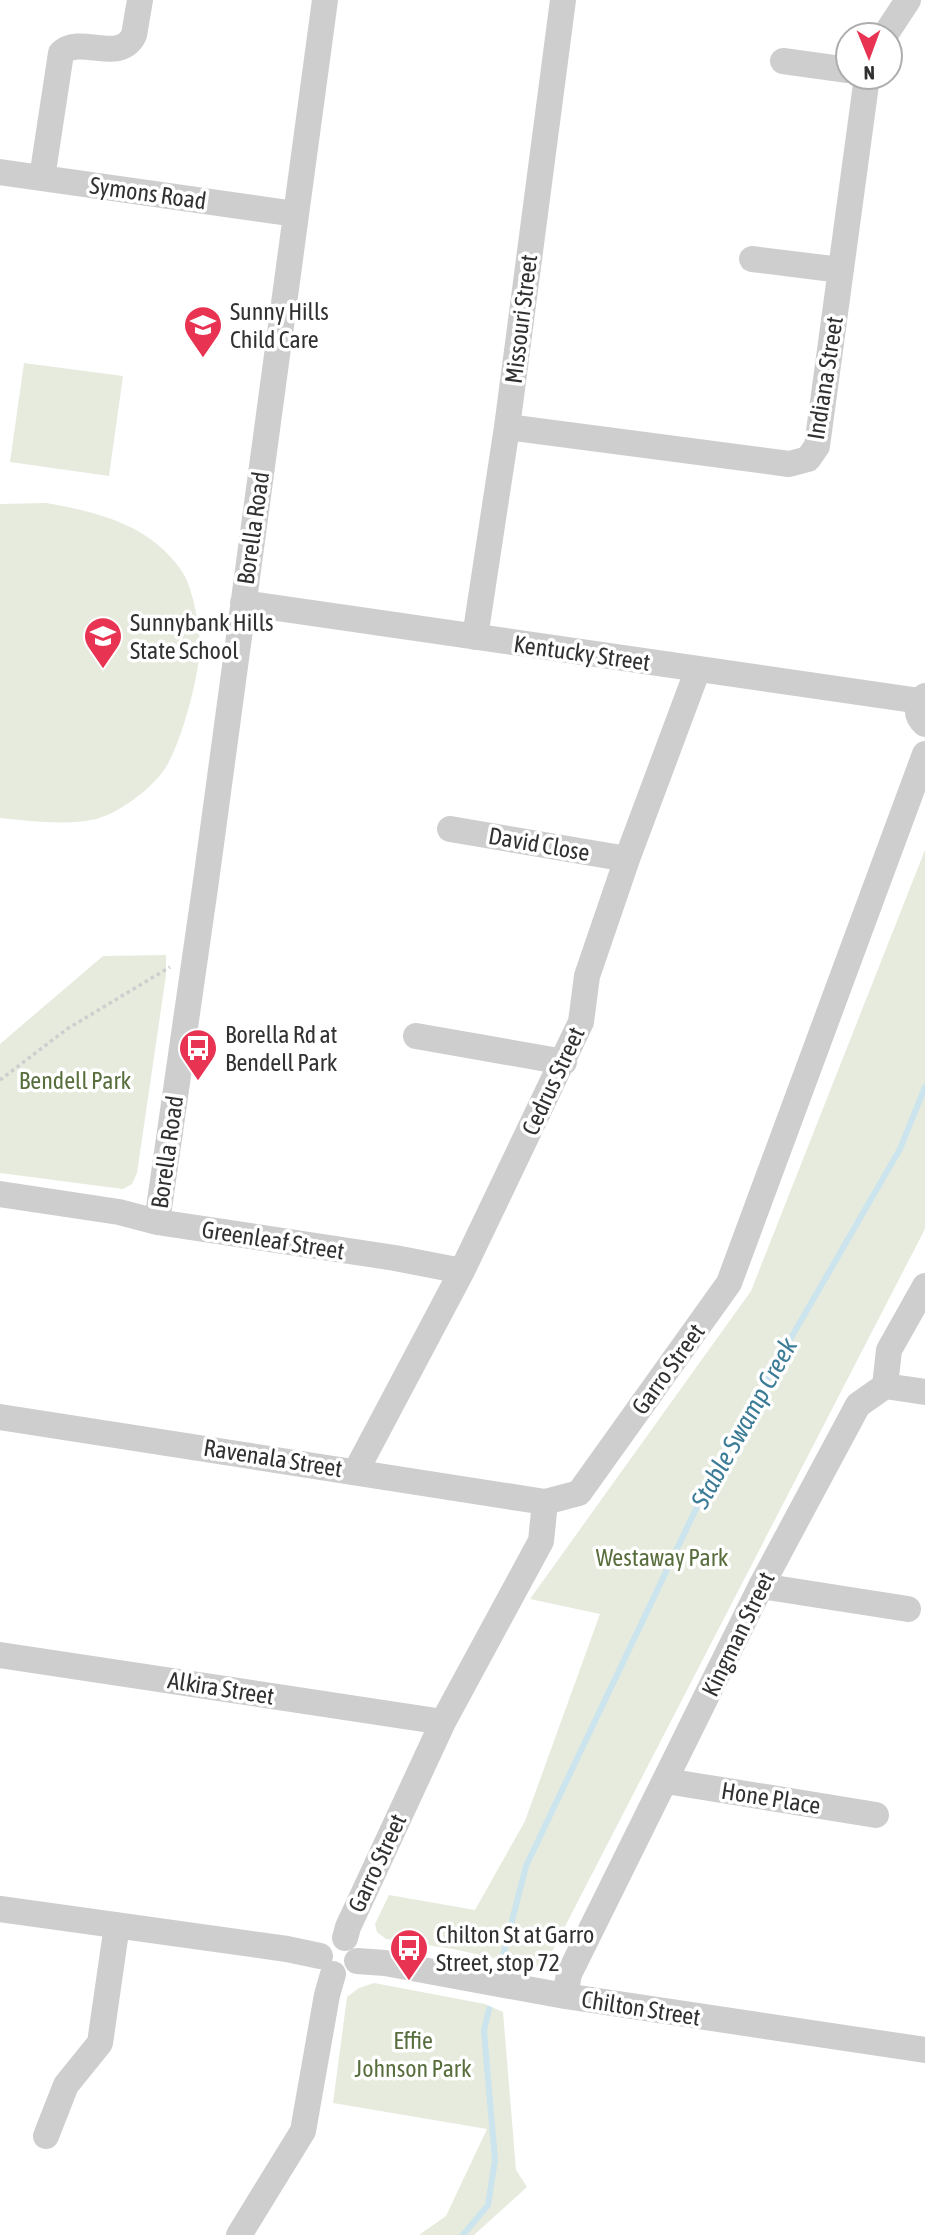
<svg xmlns="http://www.w3.org/2000/svg" width="925" height="2235" font-family="'Asap Condensed',sans-serif">
	<rect width="100%" height="100%" fill="#fff"/>
	<!-- green -->
	<path fill="#e6ebdd" d="M24,363L123,376L109,476L10,462Z
		M46,503C97,512 149,524 181,570C192,584 199,624 200,642C201,671 180,752 161,774C148,791 117,814 96,819C65,826 31,821 0,818V504Z
		M925,850V1229L543,1969L453,1949L386,1939L377,1932L375,1924L389,1895L475,1910L525,1821L600,1614L530,1599L751,1291Z
		M166,955V975L137,1173L132,1184L123,1189L0,1173V1044L103,956Z
		M374,1983L485,2004L503,2012L516,2170L527,2187L474,2235H419L446,2216L487,2129L333,2103L347,1997L359,1988Z"/>
	<g fill="none" stroke-linecap="round" stroke-linejoin="round">
		<!-- stream -->
		<path stroke="#cce4ed" stroke-width="6" d="M502,1960L526,1866L713,1473L900,1149L925,1087
			M463,2235L488,2205L495,2160L484,2031L489,2009"/>
		<!-- path -->
		<path stroke="#cecece" stroke-width="3.5" stroke-dasharray="3.5 3.5" stroke-linecap="butt" d="M0,1080L67,1029L170,967"/>
		<!-- minor -->
		<path stroke="#cecece" stroke-width="26" d="M885,35L908,0
			M783,61L848,70
			M0,172L296,214
			M42,178L61,53C81,34 119,65 134,35L140,0
			M752,259L841,270
			M507,427L789,464L808,459L817,446L867,77
			M243,603L920,701
			M475,637L507,427L563,0
			M925,696C916,705 915,716 925,724
			M450,829L627,859
			M416,1036L564,1062
			M0,1194L119,1212L157,1222L395,1258L462,1271
			M157,1222L206,881L325,0
			M885,1386L925,1392
			M0,1417L545,1502
			M356,1471L462,1271L581,1022L587,976L627,859L698,669
			M761,1586L908,1609
			M0,1655L443,1722
			M666,1781L876,1815
			M0,1909L287,1949L320,1956
			M345,1938L348,1927L443,1722L541,1541L545,1502L579,1493L729,1283L925,754
			M357,1961L385,1963L565,1996L925,2050
			M565,1996L569,1974L761,1586L858,1405L885,1386L889,1350L925,1286
			M46,2136L66,2085L100,2043L117,1925
			M239,2235L303,2131L327,1995L333,1974"/>
	</g>
	<!-- icons -->
	<defs>
		<symbol id="school-pin" viewBox="-11 -11 22 30"><path d="M0 17L-7.5 6A9.5 9.5 0 1 1 7.5 6Z" fill="#e83452" stroke="#fff"/><path d="M0-5L7-2L0 1L-7-2ZM-4 1L0 2.5L4 1V4Q0 6-4 4Z" fill="#fff"/></symbol>
		<symbol id="bus-pin" viewBox="-11 -11 22 30"><path d="M0 17L-7.5 6A9.5 9.5 0 1 1 7.5 6Z" fill="#e83452" stroke="#fff"/><path d="M-5-6H5V4H4V6H2V4H-2V6H-4V4H-5ZM-3.5-4V0h7V-4ZM-3.5 1.2v1.5H-2V1.2ZM2 1.2v1.5H3.5V1.2Z" fill="#fff"/></symbol>
	</defs>
	<g fill-rule="evenodd">
		<use href="#school-pin" x="181" y="303" width="44" height="60"/>
		<use href="#school-pin" x="81" y="614" width="44" height="60"/>
		<use href="#bus-pin" x="176" y="1026" width="44" height="60"/>
		<use href="#bus-pin" x="387" y="1926" width="44" height="60"/>
	</g>
	<g text-anchor="middle" dominant-baseline="central" stroke-width="7" stroke-linejoin="round" paint-order="stroke">
		<!-- street labels -->
		<g font-size="24" fill="#313131" stroke="#fff">
			<text transform="translate(148 193) rotate(8)">Symons Road</text>
			<text transform="translate(521 319) rotate(-83)">Missouri Street</text>
			<text transform="translate(825 378) rotate(-81)">Indiana Street</text>
			<text transform="translate(253 528) rotate(-82)">Borella Road</text>
			<text transform="translate(582 653) rotate(8)">Kentucky Street</text>
			<text transform="translate(539 844) rotate(10)">David Close</text>
			<text transform="translate(553 1081) rotate(-65)">Cedrus Street</text>
			<text transform="translate(167 1152) rotate(-82)">Borella Road</text>
			<text transform="translate(273 1240) rotate(9)">Greenleaf Street</text>
			<text transform="translate(668 1369) rotate(-54)">Garro Street</text>
			<text transform="translate(273 1458) rotate(9)">Ravenala Street</text>
			<text transform="translate(738 1634) rotate(-64)">Kingman Street</text>
			<text transform="translate(221 1688) rotate(9)">Alkira Street</text>
			<text transform="translate(771 1798) rotate(9)">Hone Place</text>
			<text transform="translate(377 1863) rotate(-65)">Garro Street</text>
			<text transform="translate(641 2008) rotate(9)">Chilton Street</text>
		</g>
		<!-- poi labels -->
		<g font-size="24" fill="#313131" stroke="#fff" text-anchor="start">
			<text x="230" y="311">Sunny Hills<tspan x="230" dy="28">Child Care</tspan></text>
			<text x="130" y="622">Sunnybank Hills<tspan x="130" dy="28">State School</tspan></text>
			<text x="225" y="1034">Borella Rd at<tspan x="225" dy="28">Bendell Park</tspan></text>
			<text x="436" y="1934">Chilton St at Garro<tspan x="436" dy="28">Street, stop 72</tspan></text>
		</g>
		<!-- park labels -->
		<g font-size="24" fill="#596e3d" stroke="#fff">
			<text x="75" y="1080">Bendell Park</text>
			<text x="662" y="1557">Westaway Park</text>
			<text x="413" y="2040">Effie<tspan x="413" dy="28">Johnson Park</tspan></text>
		</g>
		<!-- water labels -->
		<g font-size="26" font-style="italic" fill="#3d7c96" stroke="#fff">
			<text transform="translate(744 1423) rotate(-61)">Stable Swamp Creek</text>
		</g>
	</g>
	<!-- north arrow -->
	<g transform="translate(869 56) rotate(179)"><circle r="33" fill="#ffffff" stroke="#adadad" stroke-width="2"/>
	<path d="M0-5L12 26L0 18L-12 26Z" fill="#e83452"/>
	<text y="-10" font-size="19" font-weight="bold" text-anchor="middle" fill="#313131">N</text>
	</g>
</svg>
